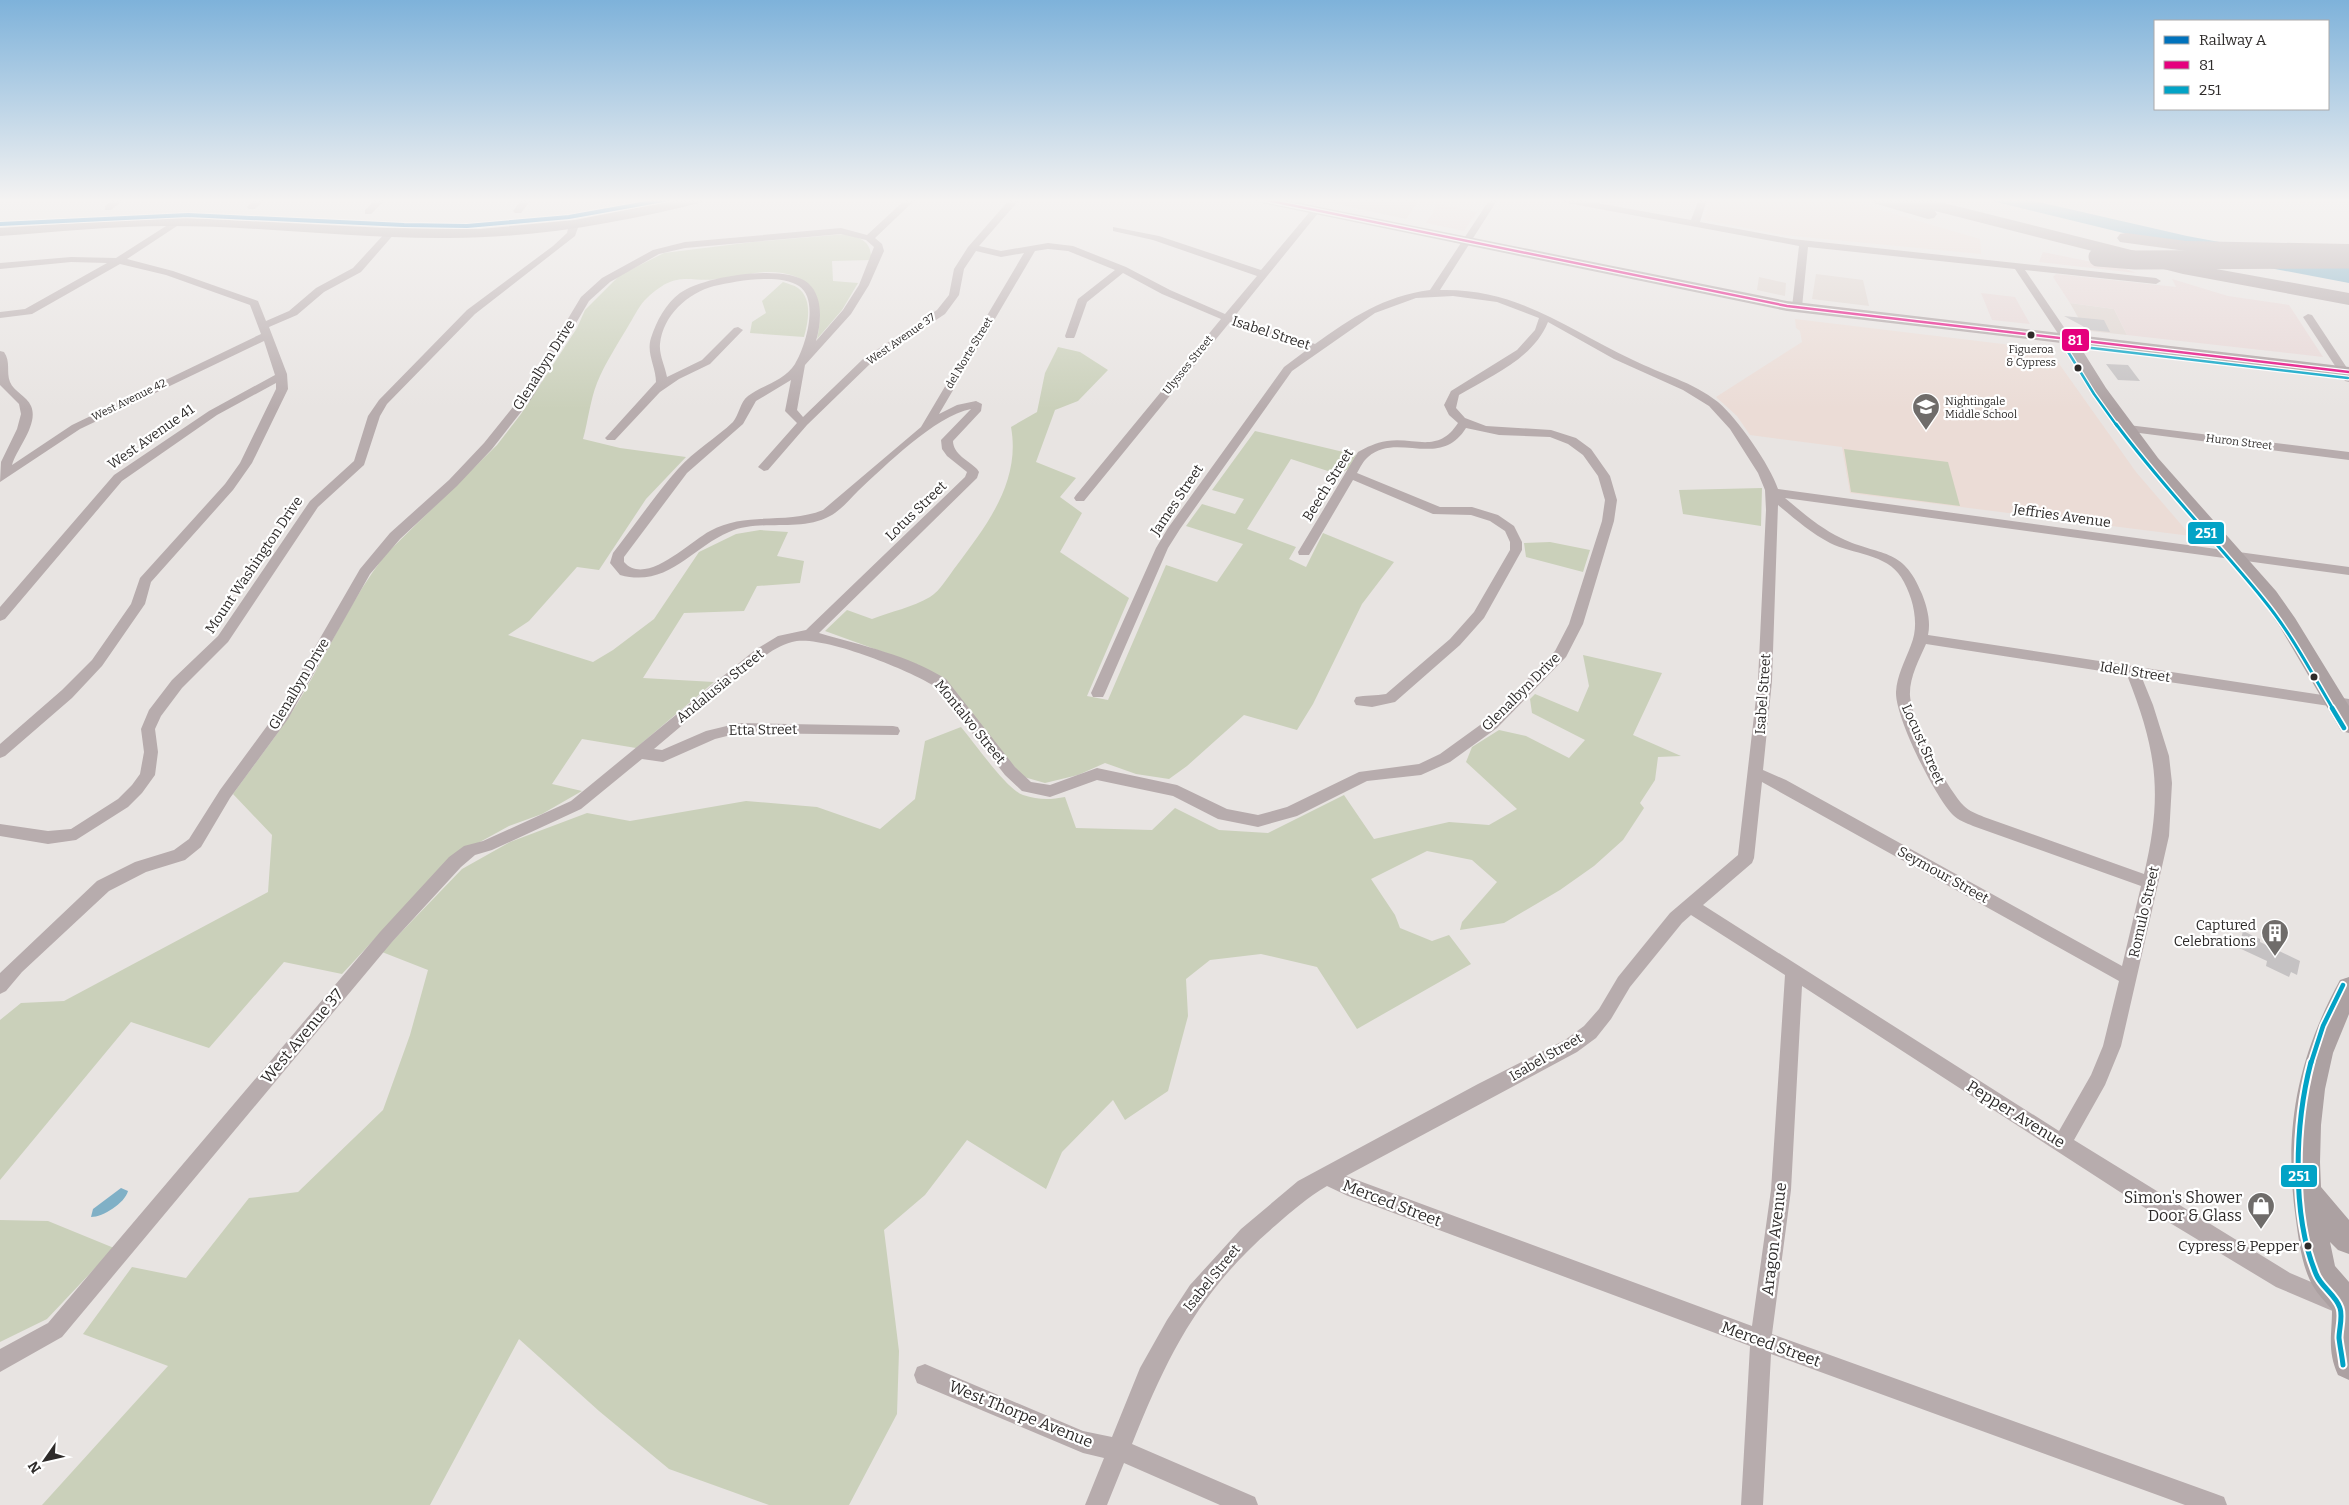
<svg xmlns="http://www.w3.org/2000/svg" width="2349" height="1505" font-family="Bitter,serif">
	<rect width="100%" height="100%" fill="#e8e4e2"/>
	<!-- built -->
	<path fill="#dfd5d0" d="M1328,199H1412L1419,200L1406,219L1327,202Z
		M1816,274L1863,280L1869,306L1812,299Z
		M1759,277L1786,283L1785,296L1757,290Z
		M2070,303L2114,309L2127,335L2090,331L2084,328Z"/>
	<!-- industrial -->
	<path fill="#e7d7d6" d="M1438,204L1477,212L1464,231L1426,223Z
		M2043,252L2126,269L2136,273L2039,262Z
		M2056,274L2176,287L2172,279L2228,296L2289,305L2323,357L2127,335L2114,309L2070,303L2053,277Z
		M1981,293L2015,297L2030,324L1992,320Z"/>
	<!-- education -->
	<path fill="#ebdcd6" d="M1711,199H1843L1980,239L1981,254L1783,235L1704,220Z
		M1795,319L2044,349L2050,351L2136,472L2191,536L1850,493L1842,447L1750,435L1737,416L1716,397L1802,342L1800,331L1796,328Z"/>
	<!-- green -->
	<path fill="#cad0ba" d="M846,234C862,238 872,242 871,260L832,261L833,281L858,283L842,310L817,339C828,290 804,267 755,273C744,275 733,278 721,279C687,283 678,269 647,298C640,304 635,315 630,323C619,342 605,363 597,383C590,401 588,421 583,439L620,448L686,457L646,499L599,570L577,567L529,621L508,635L593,662L613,650L654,619L699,552L736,534L760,530L788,532L777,556L804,561L800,583L757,586L744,611L684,613L643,678L714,682L636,748L582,739L552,784L582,791L542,814L509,826L449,859L342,974L284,962L209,1048L131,1022L0,1180V1020L21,1003L64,1001L268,892L272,835L233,794C256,761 283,729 303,694C330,647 352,598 385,555L497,445L521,414L577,328L585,310L620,275L664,253L753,242Z
		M783,282C788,284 794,285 798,288C813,299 808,323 804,337L750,333L752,322L766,313L762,301Z
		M1058,347L1080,352L1108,370L1078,401L1055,410L1036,462L1076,478L1060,497L1082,513L1060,552L1129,598L1087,696L1108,700L1166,565L1217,582L1243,544L1186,526L1202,504L1235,514L1244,499L1212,490L1255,431L1356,455L1349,469L1337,474L1291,459L1247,529L1296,547L1289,559L1306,567L1323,533L1394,562L1362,604L1313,704L1297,730L1244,715L1187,766L1169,779L1136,774L1105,763L1078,775L1045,783L1024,777L919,665L825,631L847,610L872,619C890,612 913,607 930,597C940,591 949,575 957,565C987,525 1021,481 1011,427L1037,412L1045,373Z
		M1844,449L1948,462L1960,506L1851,492Z
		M1762,488L1761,526L1683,514L1679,490Z
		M1550,542L1590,550L1583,572L1526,557L1524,543Z
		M1583,655L1662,673L1633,735L1681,756L1658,757L1655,780L1640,803L1644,808L1623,840L1594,866L1560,890L1504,923L1460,930L1462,922L1497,882L1472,860L1427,851L1371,879L1395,915L1400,928L1432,941L1449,935L1471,964L1357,1029L1317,967L1261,954L1210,960L1186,979L1188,1016L1168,1091L1125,1120L1113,1100L1062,1152L1046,1189L967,1140L925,1195L884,1230L899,1351L897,1414L849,1505H769L669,1469L599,1411L519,1339L430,1505H42L168,1366L83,1334L132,1267L186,1278L249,1198L298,1192L383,1110L410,1035L428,970L382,952L462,869L510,842L587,813L630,821L746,801L817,807L880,829L915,799L925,741L961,727C974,742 1006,789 1023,795C1038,800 1050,800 1065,797L1076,828L1152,830L1175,808L1219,830L1268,833L1344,795L1374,839L1449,822L1489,825L1517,809L1466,762L1472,747L1499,730L1526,736L1569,758L1585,740L1532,713L1530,699L1535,694L1578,712L1589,686Z
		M0,1220L48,1221L114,1248L47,1319L0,1342Z"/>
	<!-- water -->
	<path fill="#80b0c6" d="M1984,199H2025L2187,236L2349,266V283L2259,266Z
		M121,1188L128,1191C125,1203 103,1217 91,1217L93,1209Z"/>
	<!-- building -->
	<path fill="#c5c2c3" d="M2064,316L2104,320L2110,332L2090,330Z
		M2106,364L2128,365L2140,381L2118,380Z
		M2243,931L2260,939V942L2300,961L2297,975L2291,972L2289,977L2266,966L2267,961L2239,948Z"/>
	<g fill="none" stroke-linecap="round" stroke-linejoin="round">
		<!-- street -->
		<path fill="#b7acad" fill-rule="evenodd" d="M114,199H124L111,210H105V206Z
			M255,199H265L255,209H249L247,207Z
			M376,199H386L371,214H365V210Z
			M522,199H532L521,213H515L513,211Z
			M906,199H916L875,238L882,244L884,251L869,285L851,314L805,365L797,410L803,417L863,359L937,310L949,295L954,269L968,247L1010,199H1020L979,246L1001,251L1048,243L1073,246L1126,267L1170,290L1225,314L1257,276L1153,240L1113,231V227L1159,236L1261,270L1313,208H1319V212L1234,317L1315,344C1351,318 1384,296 1430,290L1490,199H1498L1440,290C1518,288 1567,329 1633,360C1661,374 1693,382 1718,402C1738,419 1770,465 1778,489L2349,567V575L1785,498C1803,513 1820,528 1841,538C1880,557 1903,546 1922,594C1927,607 1931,621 1928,635L2349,699V709L2142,678L2153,705L2169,756L2172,783L2169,836L2121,1046L2105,1085L2074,1140L2290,1273L2349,1298V1318L2276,1287L2137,1203L1802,986L1791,1190L1772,1334L2216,1494L2224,1497L2227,1505H2185L1771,1354L1763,1505H1741L1750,1346L1348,1196L1327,1186C1308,1197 1292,1211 1276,1225C1200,1290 1168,1354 1132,1444L1255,1497L1258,1505H1220L1124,1463L1107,1505H1085L1104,1458L1083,1453L917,1383L914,1375L917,1367L925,1364L1083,1431L1112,1437L1140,1368L1167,1320L1190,1285L1241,1229L1298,1181L1478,1084L1565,1040L1584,1026L1599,1009L1618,977L1670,913L1738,855L1758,681L1766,510L1765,490L1758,473L1730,429L1709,406L1683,390L1614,359L1548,322C1533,359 1491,376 1459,395L1456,408L1465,418L1486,426L1551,430L1576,438L1591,449L1610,476L1617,500L1614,521L1583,624L1566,657L1497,728L1450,762L1421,775L1367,781L1297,816L1258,827L1218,819L1173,796L1097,780L1050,797L1022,791L1005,775L936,687C912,671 819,633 792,642C769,648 751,668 733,683C706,705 680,727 654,749L662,750L706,731L739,723L893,726L898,727L900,731L898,735L739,733L715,739L663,762L642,759L581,809L492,850L475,855L461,867L392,942L62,1337L0,1372V1349L48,1323L380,932L449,857L464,846L483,841L571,801L755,650L778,636L806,630L965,477L967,472L947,456L942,449L941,440L971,409C935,416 885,466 858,491C850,499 840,511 830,516C798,533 761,518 729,532C691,548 668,588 620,575L610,563L613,553C635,525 655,495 678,469C694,451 716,438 733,422C739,415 740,402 748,396C763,385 784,381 795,364C805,348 820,300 799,286C779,273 736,281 714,286C688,293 663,315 660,344C659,355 665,366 667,377L702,360L734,328L738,327L743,330L710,364L679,379L660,392L615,440H607L605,438L607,436L656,382C656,367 646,353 651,338C656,322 666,303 680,293C703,276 785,263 808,283C824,297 821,324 816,341L843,310L859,285L874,247L866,240L841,234L685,248L659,254L610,282L589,301L532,398L492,449L457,486L400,539L370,574L288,719L230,798L201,847L185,860L146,872L109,891L22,972L6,991L0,994V973L97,881L135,862L174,850L189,839L220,790L278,711L360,569L390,533L449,480L484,443L521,397L581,297L602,278L653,250L685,242L841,228L867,235ZM1048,249L1068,251L1115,270L1078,299L1065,336L1066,338H1074L1075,336L1087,302L1123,273L1162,294L1221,319L1076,495L1074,498L1076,501H1084L1230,322L1308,349L1284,367L1168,528L1156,548L1091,693L1093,697H1103L1105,693L1168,548L1180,529L1292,371L1375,313L1416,298L1453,296L1497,302L1539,318L1535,330L1517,350L1451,391L1444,405L1449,415L1458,423C1438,454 1416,437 1387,441C1375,443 1367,447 1358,452L1298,552L1299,555H1309L1353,480L1433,514L1471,515L1490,521L1505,531L1510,542V550L1474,612L1450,639L1386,694C1376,696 1365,695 1356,697L1354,701L1356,705L1372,707L1395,702L1460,645L1484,618L1522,550V542L1514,526L1498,515L1472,507H1440L1357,473C1360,468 1363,461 1368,457C1397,431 1440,470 1466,428L1499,435L1550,437L1568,444L1583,455L1598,476L1605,500L1602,521L1569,624L1555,651L1487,720L1440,754L1419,764L1359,772L1287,807L1258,815L1227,809L1177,785L1097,768L1050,785L1031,782L1015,767L946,679C908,655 863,646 819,633L977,478L979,472L977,469C969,461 953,454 953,441L981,411L982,404L976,401L957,405L939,414L1035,251ZM976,251L1001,257L1024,253L921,427L823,510C786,525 746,511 710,531C689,542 646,587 624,562V557L687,473L743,424L756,401L791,380L785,411L797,423L758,467L764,471L768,470L807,425L871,363L945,314L959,295L964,269ZM1778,505C1795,519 1811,533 1830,543C1852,554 1887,554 1901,577C1913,596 1920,624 1911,645C1905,661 1897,675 1896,692C1895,717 1935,797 1953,815C1958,820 1966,823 1973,826L2141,886L2122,966L1786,780L1763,770L1772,681ZM1926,644L2127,675C2157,751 2163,794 2144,874L1984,817C1977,814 1969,811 1964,806C1946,788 1912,721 1910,696C1909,678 1919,660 1926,644ZM1762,782L2119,981L2103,1046L2091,1075L2059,1131L1703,905L1752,863L1754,858ZM1691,915L1785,975L1771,1190L1752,1326L1346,1176L1577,1052L1596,1038L1611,1019L1630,987L1682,923Z
			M1557,199H1575L1691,220L1699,199H1707L1700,222L1792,239L2156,278L2161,281L2156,284L2025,270L2072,339L2067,342L2063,341L2015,269L1808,247L1802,307L1797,310L1792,307L1799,246L1562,202Z
			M177,219L180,220V224L127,259L173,271L258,301L266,321L289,311L316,288L353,268L387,231L390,230L395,233L361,272L324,292L297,315L269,327L287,374L288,389L252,463L233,490L151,582L145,604L102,666L72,698L5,756L0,758V744L62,690L92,660L131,604L140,578L225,484L240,463L276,389V383L217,415L122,481L5,619L0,621V607L114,475L209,411L275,375L264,341L80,429L0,482L1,462L17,429L21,414L19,404L0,385V351L4,352C11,362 6,372 10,382C14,392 27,396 31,406C39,424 17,448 12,465L72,425L261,334L250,305L166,275L120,264L32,314L0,318V312L25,309L107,263L71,262L0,269V263L71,257L116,258Z
			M574,222L579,225L575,236L475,314L387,404L380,416L364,465L318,507L228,642L182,688L161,716L155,729L158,752L155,775L142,793L128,807L76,840L48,844L0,836V824L48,831L71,829L118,799L132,785L140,774L144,752L141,729L149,710L172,680L218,636L310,501L354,461L368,416L379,400L467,310L553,246L567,233L569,225Z
			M2308,314L2312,315L2349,371V382L2345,381L2303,317Z
			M2128,425L2349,452V460L2124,431L2122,429Z"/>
		<!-- secondary -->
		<path fill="#aca1a2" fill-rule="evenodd" d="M682,199H705L703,202C620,223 535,238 449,238C356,239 263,226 170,226C113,226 56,232 0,236V228L168,217L385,228L480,229L575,220Z
			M1254,199H1280L1787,301L2349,367V377L2079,345L2106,388L2158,458L2276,591L2295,618L2349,706V733L2341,731L2280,627L2262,601L2146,466L2091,390L2061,343L1787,311L1261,203Z
			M2349,977V1014L2333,1053L2325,1089L2321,1125L2320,1162L2321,1187L2349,1220V1254L2338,1250L2330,1242L2335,1266L2349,1282V1380L2338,1375C2327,1350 2332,1336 2332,1310C2326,1302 2318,1295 2313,1286C2302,1267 2299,1242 2296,1220C2283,1130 2297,1059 2340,980Z"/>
		<!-- highway -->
		<path fill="#b3a8a9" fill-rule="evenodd" d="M1870,199H1896L1903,201L1902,199H1928L2183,263L2349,293V305L2183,274L1935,211L1937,214L1934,218L1928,219L1873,203Z
			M2126,233L2186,241L2349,244V254L2186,251L2120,242L2117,238L2120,234Z"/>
		<!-- highway-bridge -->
		<path stroke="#b3a8a9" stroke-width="19" d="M2098,257L2135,260L2349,259"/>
		<defs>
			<path id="bus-1" d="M1261,199L1787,306L2349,372"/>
			<path id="bus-2-far3" d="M2062,342L2094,394L2117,426
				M2066,345L2348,378"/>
			<path id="bus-2-far2" d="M2116,424C2162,486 2215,540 2263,599C2291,633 2311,672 2333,709"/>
			<path id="bus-2-far1" d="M2332,708L2344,728
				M2311,1063L2323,1026L2343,985"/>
			<path id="bus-2" d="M2311,1062C2295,1123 2291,1214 2316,1274C2321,1287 2336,1295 2340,1308C2343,1317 2339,1329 2339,1338C2340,1347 2342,1356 2343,1365"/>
		</defs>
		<!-- bus-1 casing -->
		<use href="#bus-1" stroke="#fff" stroke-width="5"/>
		<!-- bus-2-far3 casing -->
		<use href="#bus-2-far3" stroke="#fff" stroke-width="5"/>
		<!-- bus-2-far2 casing -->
		<use href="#bus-2-far2" stroke="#fff" stroke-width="6"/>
		<!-- bus-2-far1 casing -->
		<use href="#bus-2-far1" stroke="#fff" stroke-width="8"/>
		<!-- bus-2 casing -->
		<use href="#bus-2" stroke="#fff" stroke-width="9"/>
		<!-- bus-1 -->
		<use href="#bus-1" stroke="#e5007d" stroke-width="2.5"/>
		<!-- bus-2-far3 -->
		<use href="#bus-2-far3" stroke="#02a3c6" stroke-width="2.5"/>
		<!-- bus-2-far2 -->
		<use href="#bus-2-far2" stroke="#02a3c6" stroke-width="3"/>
		<!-- bus-2-far1 -->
		<use href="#bus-2-far1" stroke="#02a3c6" stroke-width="4.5"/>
		<!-- bus-2 -->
		<use href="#bus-2" stroke="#02a3c6" stroke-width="5"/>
		<defs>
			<path id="rail-1" d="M0,224L188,215L404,225L467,226L569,217L669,199"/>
		</defs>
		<!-- rail-1 casing -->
		<use href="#rail-1" stroke="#fff" stroke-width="6"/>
		<!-- rail-1 -->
		<use href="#rail-1" stroke="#0072bc" stroke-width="4"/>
	</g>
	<!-- sky -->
	<linearGradient id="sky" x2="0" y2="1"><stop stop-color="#7eb2da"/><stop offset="0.49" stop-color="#f5f3f2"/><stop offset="1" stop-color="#f5f3f2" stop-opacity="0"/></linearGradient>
	<rect width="2349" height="409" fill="url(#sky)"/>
	<!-- icons -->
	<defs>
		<symbol id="school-pin" viewBox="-11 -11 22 30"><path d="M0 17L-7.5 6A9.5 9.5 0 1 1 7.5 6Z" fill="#6f6c6a" stroke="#fff"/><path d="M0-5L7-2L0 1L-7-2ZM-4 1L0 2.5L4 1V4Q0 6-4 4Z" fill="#fff"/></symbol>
		<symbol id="building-pin" viewBox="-11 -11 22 30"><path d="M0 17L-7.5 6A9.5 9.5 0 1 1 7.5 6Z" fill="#6f6c6a" stroke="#fff"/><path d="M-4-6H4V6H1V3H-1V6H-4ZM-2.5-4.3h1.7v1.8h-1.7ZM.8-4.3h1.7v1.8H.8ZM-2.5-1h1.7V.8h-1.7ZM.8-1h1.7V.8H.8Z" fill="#fff"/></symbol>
		<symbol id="shop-pin" viewBox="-11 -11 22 30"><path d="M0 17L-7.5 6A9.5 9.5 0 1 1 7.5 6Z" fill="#6f6c6a" stroke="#fff"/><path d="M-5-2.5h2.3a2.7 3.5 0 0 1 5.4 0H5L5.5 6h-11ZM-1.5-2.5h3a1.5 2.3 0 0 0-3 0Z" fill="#fff"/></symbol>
	</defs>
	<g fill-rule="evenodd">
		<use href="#school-pin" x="1910" y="391" width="32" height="43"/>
		<use href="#building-pin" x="2259" y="917" width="32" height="43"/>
		<use href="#shop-pin" x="2245" y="1190" width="32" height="43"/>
	</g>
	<!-- markers -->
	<g fill="#2e2b2a" stroke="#fff" stroke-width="2">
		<circle cx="2031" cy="335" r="4.5"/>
		<circle cx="2078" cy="368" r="4.5"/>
		<circle cx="2314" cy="677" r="4.5"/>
		<circle cx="2308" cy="1246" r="4.5"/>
	</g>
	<g text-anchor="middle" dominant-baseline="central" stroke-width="4.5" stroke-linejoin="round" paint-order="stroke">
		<!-- far-street labels -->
		<g font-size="11" fill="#2e2b2a" stroke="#fff">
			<text transform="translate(901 339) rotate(-35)">West Avenue 37</text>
			<text transform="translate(969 353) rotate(-59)">del Norte Street</text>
			<text transform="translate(1188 365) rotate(-51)">Ulysses Street</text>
			<text transform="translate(129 400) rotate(-26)">West Avenue 42</text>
			<text transform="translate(2239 442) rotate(7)">Huron Street</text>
		</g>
		<!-- far-bus labels -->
		<g font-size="11" fill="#2e2b2a" stroke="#fff">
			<text x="2031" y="349">Figueroa<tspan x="2031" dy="13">&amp; Cypress</tspan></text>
		</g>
		<!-- far-poi labels -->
		<g font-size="11" fill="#2e2b2a" stroke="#fff" text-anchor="start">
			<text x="1945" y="401">Nightingale<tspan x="1945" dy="13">Middle School</tspan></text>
		</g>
		<!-- street labels -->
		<g font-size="14" fill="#2e2b2a" stroke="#fff">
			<text transform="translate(1271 333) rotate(18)">Isabel Street</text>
			<text transform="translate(544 365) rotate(-58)">Glenalbyn Drive</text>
			<text transform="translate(151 437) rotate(-35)">West Avenue 41</text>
			<text transform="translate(1328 485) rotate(-58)">Beech Street</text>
			<text transform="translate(1177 500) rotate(-56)">James Street</text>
			<text transform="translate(916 511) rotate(-44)">Lotus Street</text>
			<text transform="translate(2062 516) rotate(8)">Jeffries Avenue</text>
			<text transform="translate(254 565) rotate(-56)">Mount Washington Drive</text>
			<text transform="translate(2135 672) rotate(9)">Idell Street</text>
			<text transform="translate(299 684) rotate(-59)">Glenalbyn Drive</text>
			<text transform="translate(720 686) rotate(-39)">Andalusia Street</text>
			<text transform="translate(1521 692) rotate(-45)">Glenalbyn Drive</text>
			<text transform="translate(1763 694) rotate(-86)">Isabel Street</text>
			<text transform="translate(970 722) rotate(51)">Montalvo Street</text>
			<text transform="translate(763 730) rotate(-1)">Etta Street</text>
			<text transform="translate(1923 744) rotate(66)">Locust Street</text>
			<text transform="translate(1943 875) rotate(29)">Seymour Street</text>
			<text transform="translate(2144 912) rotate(-77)">Romulo Street</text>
			<text transform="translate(1546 1057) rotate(-30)">Isabel Street</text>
			<text transform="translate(1212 1278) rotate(-51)">Isabel Street</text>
		</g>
		<!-- poi labels -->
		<g font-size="14" fill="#2e2b2a" stroke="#fff" text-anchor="end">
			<text x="2256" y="925">Captured<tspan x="2256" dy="16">Celebrations</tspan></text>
		</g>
		<!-- near-bus labels -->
		<g font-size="15" fill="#2e2b2a" stroke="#fff" text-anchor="end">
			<text x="2299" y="1246">Cypress &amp; Pepper</text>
		</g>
		<!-- near-street labels -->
		<g font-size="16" fill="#2e2b2a" stroke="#fff">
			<text transform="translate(302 1036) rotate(-50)">West Avenue 37</text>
			<text transform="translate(2016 1114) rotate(32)">Pepper Avenue</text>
			<text transform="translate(1392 1203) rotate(21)">Merced Street</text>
			<text transform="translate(1774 1239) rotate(-83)">Aragon Avenue</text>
			<text transform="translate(1771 1344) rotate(20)">Merced Street</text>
			<text transform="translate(1021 1414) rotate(22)">West Thorpe Avenue</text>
		</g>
		<!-- near-poi labels -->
		<g font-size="16" fill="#2e2b2a" stroke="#fff" text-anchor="end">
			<text x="2242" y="1197">Simon's Shower<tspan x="2242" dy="18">Door &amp; Glass</tspan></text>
		</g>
	</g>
	<g stroke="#fff" stroke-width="2">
		<rect x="2061" y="328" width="29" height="24" rx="5" fill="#e5007d"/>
		<rect x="2187" y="521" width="38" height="24" rx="5" fill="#02a3c6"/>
		<rect x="2280" y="1164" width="38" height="24" rx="5" fill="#02a3c6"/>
	</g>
	<g font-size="14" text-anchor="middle" font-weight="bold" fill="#fff">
		<text x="2075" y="345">81</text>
		<text x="2206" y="538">251</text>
		<text x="2299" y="1181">251</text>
	</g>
	<!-- legend -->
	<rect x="2154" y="20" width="175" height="90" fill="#ffffff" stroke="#abaaaa"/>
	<rect x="2164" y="36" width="25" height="8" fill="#0072bc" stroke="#abaaaa"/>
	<text x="2199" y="45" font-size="15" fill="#2e2b2a">Railway A</text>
	<rect x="2164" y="61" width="25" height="8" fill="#e5007d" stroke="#abaaaa"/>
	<text x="2199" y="70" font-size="15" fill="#2e2b2a">81</text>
	<rect x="2164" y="86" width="25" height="8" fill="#02a3c6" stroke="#abaaaa"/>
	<text x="2199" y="95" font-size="15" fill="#2e2b2a">251</text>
	<!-- north arrow -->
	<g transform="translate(45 1460) rotate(236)" stroke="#ffffff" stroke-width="4" paint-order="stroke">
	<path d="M0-4L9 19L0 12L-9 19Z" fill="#2e2b2a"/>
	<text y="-8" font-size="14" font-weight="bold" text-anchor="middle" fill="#2e2b2a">N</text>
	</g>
</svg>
